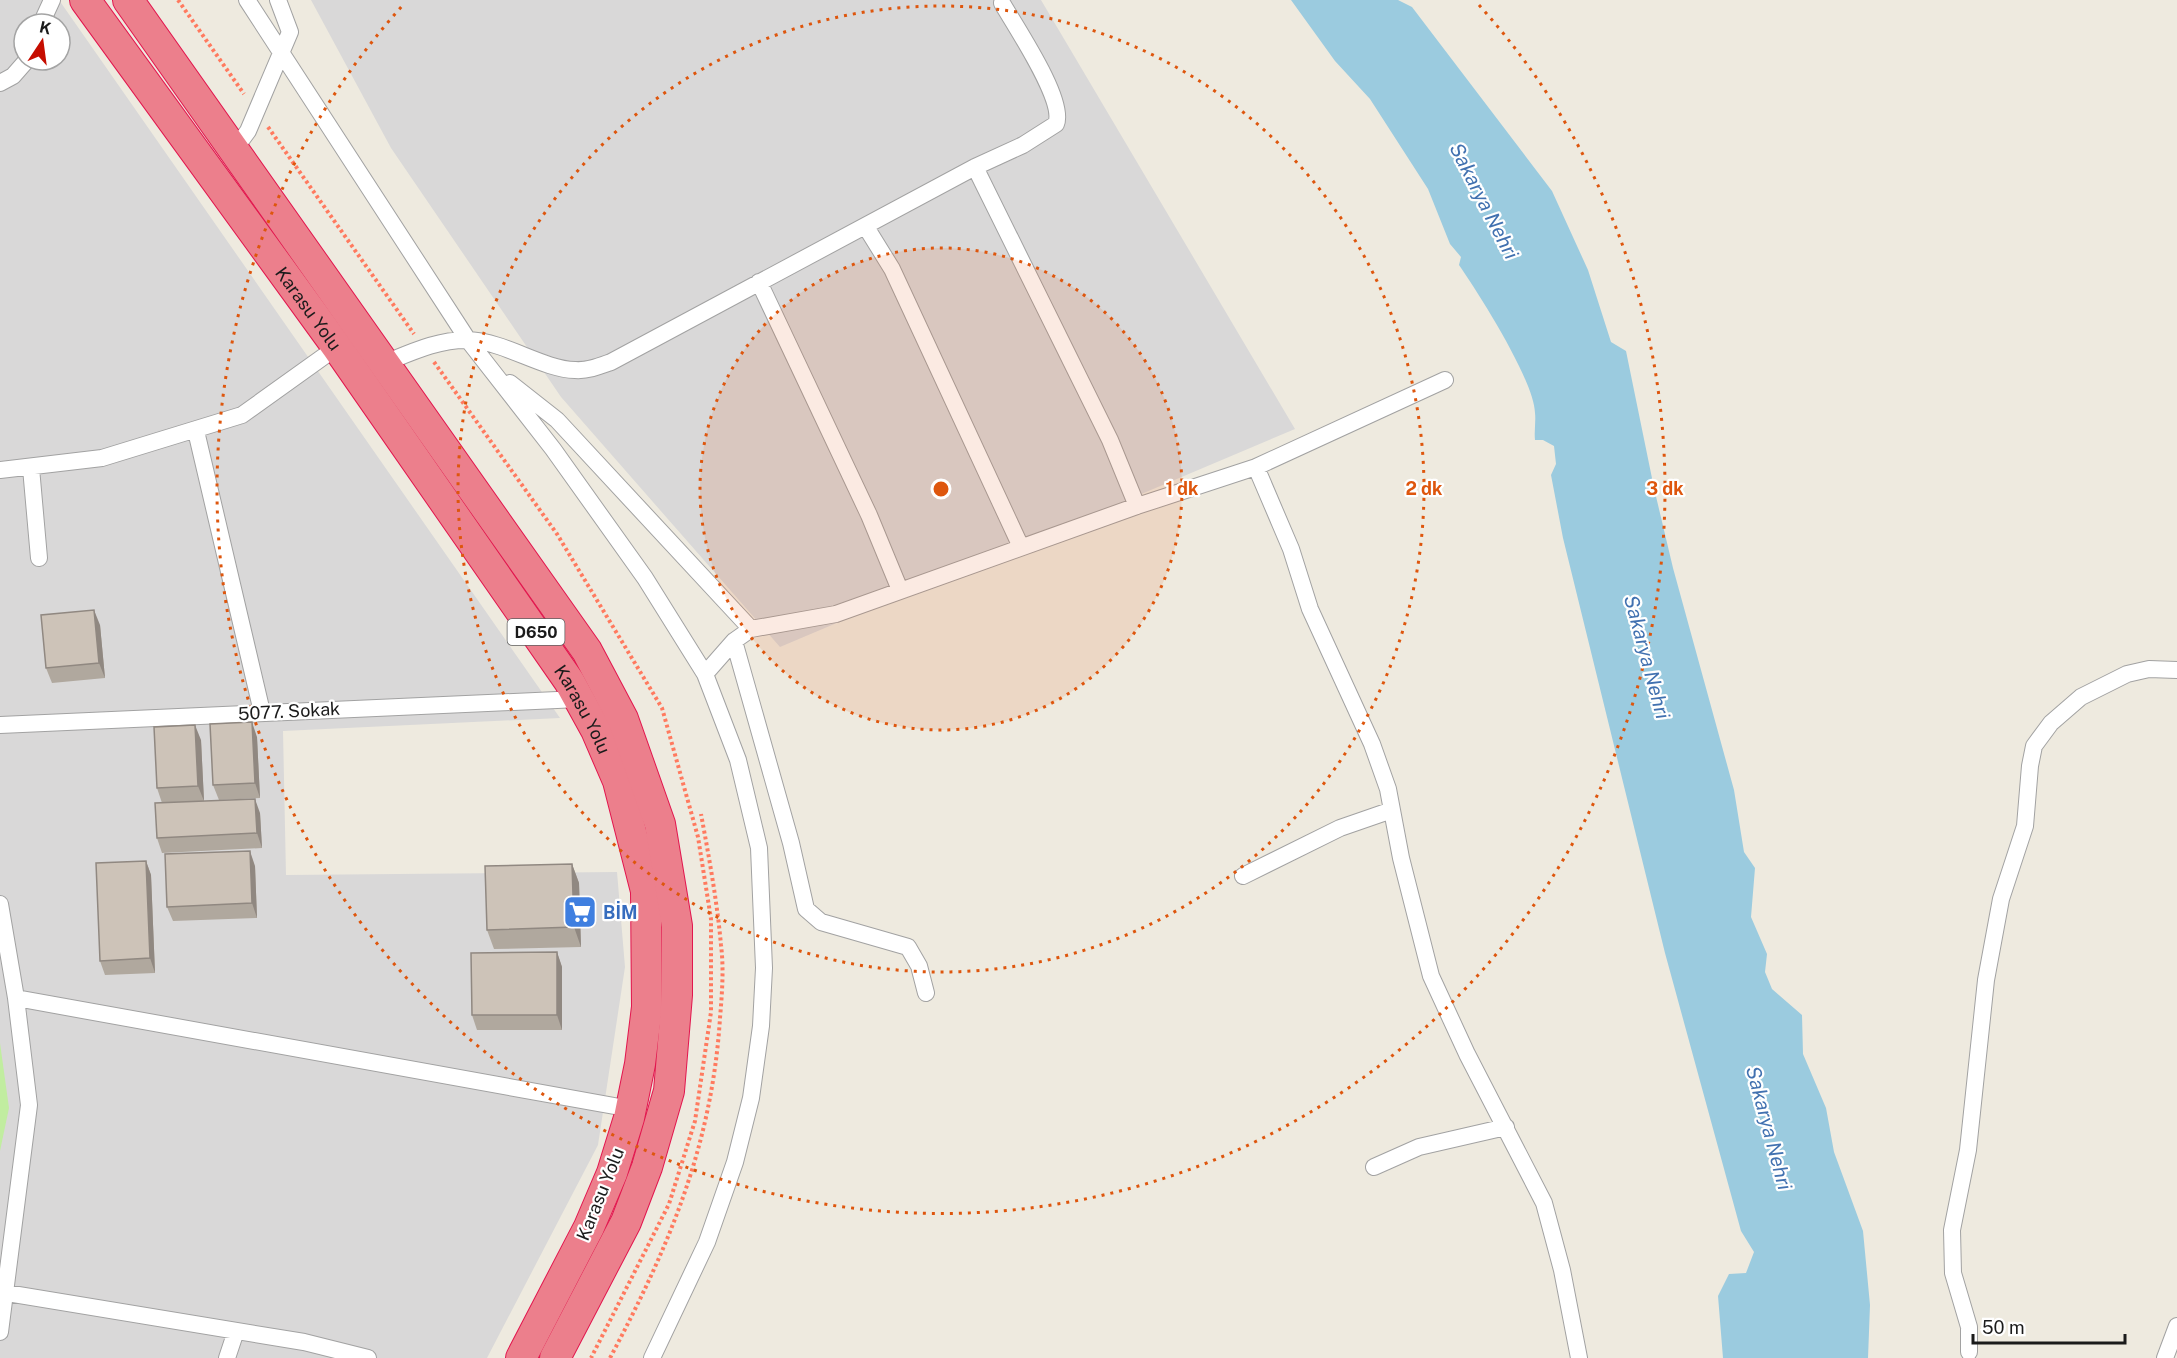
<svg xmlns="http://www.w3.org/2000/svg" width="2177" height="1358" font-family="'Public Sans',sans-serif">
	<rect width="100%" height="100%" fill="#eeeadf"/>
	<!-- residential -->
	<path fill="#d9d8d8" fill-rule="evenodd" d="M0,0H59L560,718L283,731L286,875L617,872L625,967L598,1145L487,1358H0ZM24,24H60V60H24Z
		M311,0H1041L1295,429L780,647L561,397L391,148Z"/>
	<!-- grass -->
	<path fill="#c1eda0" d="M0,1043L9,1108L0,1151Z"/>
	<!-- water -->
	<path fill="#9bcbdf" d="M1291,0H1398L1412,7L1552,191L1588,270L1611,342L1626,351L1654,488L1673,568L1734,790L1744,852L1755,868L1751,917L1767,954L1765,972L1772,989L1802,1015L1803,1054L1826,1108L1834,1152L1863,1231L1870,1305L1868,1358H1723L1718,1296L1729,1274L1746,1273L1754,1252L1741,1231L1665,953L1563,538L1551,475L1556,464L1554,446L1543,440H1535C1534,431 1536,422 1535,413C1534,380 1479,294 1459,265L1461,257L1450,244L1428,189L1370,99L1335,61Z"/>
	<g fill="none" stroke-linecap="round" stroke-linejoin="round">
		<defs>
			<path id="street" d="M247,0L468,340L553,449L645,578L705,674L738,760L759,848L764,968L761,1026L751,1098L735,1162L707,1242L652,1358
				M41,24L52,0
				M0,83L13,76L27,60
				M234,150L248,131L290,32L278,0
				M975,167L1110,440L1137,506
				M866,227L892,269L1021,547
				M759,282L869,515L900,590
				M385,363C412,352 440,339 469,340C506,342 542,369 575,370C588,371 600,366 611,362L975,167L1023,145L1056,124C1066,101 1015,26 1002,3
				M510,383L557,420L751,629
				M196,431L262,712
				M1256,467L1445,380
				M31,468L39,558
				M0,470L102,458L242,415L337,347
				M734,641L791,843L806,909L821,922L908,947L919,966L926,993
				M705,674L734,641L751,629L836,614L1137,506L1256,467L1291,549L1310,609L1372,744L1388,789L1401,858L1431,976L1467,1054L1544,1203L1562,1270L1579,1358
				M0,725L579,699
				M1243,876L1340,828L1392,810
				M0,904L16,998L29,1105L0,1332
				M16,998L631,1109
				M1374,1167L1419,1147L1506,1127
				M0,1292L304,1342L368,1358
				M1969,1352V1327L1953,1273L1952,1230L1968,1150L1986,980L2001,899L2025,826L2030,766L2034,746L2051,723L2081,697L2127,674L2149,669L2177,670
				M227,1358L236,1331
				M2165,1358L2177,1326"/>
			<g id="highway">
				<path id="s1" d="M85,0L337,347L569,681L596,730L618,781L646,891L647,1007L640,1064L629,1118L612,1173L589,1227L521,1358"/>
				<path d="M128,0L587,651L623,719L660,824L677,926V995L669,1091L647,1167L626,1222L555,1358"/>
			</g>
		</defs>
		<!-- street casing -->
		<use href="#street" stroke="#a2a2a2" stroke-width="18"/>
		<!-- highway casing -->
		<use href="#highway" stroke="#e2164e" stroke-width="32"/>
		<!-- path -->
		<path stroke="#ff7a5f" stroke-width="4" stroke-dasharray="3 3" stroke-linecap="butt" d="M178,0L244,94
			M268,127L414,334
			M434,362L557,534L662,708L698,837L711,919V1012L695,1121L669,1204L591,1358
			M610,1358C669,1247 712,1145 720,1018C722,994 724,969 721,945C717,901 709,857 701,814"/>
		<!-- street -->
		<use href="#street" stroke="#fff" stroke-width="16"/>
		<!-- highway -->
		<use href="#highway" stroke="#ec7f8c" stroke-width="30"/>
	</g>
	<!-- wall -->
	<path fill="#b0a89e" d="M100,625L105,678L52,683L46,668Z
		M257,737L260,798L219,800L213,785Z
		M201,740L204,801L260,813L262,848L162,853L157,838L162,803L157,788Z
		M146,861L151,875L155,973L105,975L100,961Z
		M572,864L579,883L581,947L494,949L487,930Z
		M255,866L257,918L173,921L167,907Z
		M557,952L562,967V1030H477L472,1015Z"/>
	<!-- shaded-wall -->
	<path fill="#908881" d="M94,610L100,625L105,678L99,663Z
		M252,722L257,737L260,798L255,783Z
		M195,725L201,740L204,801L198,786Z
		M255,799L260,813L262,848L257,833Z
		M250,851L255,866L257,918L252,903Z
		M146,861L151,875L155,973L150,958Z
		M572,864L579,883L581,947L574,927Z
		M557,952L562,967V1030L557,1015Z"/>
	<!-- building -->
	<path fill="#cdc3b8" stroke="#908881" stroke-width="1.5" d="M94,610L99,663L46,668L41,615Z
		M252,722L255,783L213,785L210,724Z
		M195,725L198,786L157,788L154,727Z
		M255,799L257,833L157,838L155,803Z
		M250,851L252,903L167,907L165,854Z
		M146,861L150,958L100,961L96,863Z
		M572,864L574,927L487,930L485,866Z
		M557,952V1015H472L471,953Z"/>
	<!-- distance rings -->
	<circle cx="941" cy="489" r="241" fill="#de560d" fill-opacity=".12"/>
	<g fill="none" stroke="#de560d" stroke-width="3" stroke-dasharray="3 6">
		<circle cx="941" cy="489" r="241"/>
		<circle cx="941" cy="489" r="483"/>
		<path d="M1479 5A724 724 0 1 1 403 5"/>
	</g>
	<!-- icons -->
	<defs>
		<symbol id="supermarket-square" viewBox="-11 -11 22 22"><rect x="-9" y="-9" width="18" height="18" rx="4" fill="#3f7fe0" stroke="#fff"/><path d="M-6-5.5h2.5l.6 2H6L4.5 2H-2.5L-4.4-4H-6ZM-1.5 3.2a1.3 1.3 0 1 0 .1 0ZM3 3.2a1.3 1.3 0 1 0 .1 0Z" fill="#fff"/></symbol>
	</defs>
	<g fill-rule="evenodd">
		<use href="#supermarket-square" x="561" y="893" width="38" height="38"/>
	</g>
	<g text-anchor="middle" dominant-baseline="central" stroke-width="4.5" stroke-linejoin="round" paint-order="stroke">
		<!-- shield labels -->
		<rect fill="#fff" stroke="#5f5f5f" stroke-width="1.5" x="507.5" y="619" width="57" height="26" rx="4.5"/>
		<g font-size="16" font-weight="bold" fill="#1b1b1b">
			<text x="536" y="632">D650</text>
		</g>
		<!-- street labels -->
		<g font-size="18" fill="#1b1b1b" stroke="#fff">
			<text stroke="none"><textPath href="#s1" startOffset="381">Karasu Yolu</textPath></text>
			<text stroke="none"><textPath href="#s1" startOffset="867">Karasu Yolu</textPath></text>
			<text transform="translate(289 711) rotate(-3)">5077. Sokak</text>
			<text transform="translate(600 1194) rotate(-68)">Karasu Yolu</text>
		</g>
		<!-- shop labels -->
		<g font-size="18" font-weight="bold" fill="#366cbe" stroke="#fff" text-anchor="start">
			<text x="603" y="912">BİM</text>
		</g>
		<!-- water labels -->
		<g font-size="20" font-style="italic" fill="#4171b0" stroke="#fff">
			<text transform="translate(1484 201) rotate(63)">Sakarya Nehri</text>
			<text transform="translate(1647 657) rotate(75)">Sakarya Nehri</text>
			<text transform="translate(1769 1128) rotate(75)">Sakarya Nehri</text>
		</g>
	</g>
	<circle cx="941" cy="489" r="9" fill="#de560d" stroke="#fff" stroke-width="3"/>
	<g font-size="18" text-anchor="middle" font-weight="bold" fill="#de560d" stroke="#fff" stroke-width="4.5" stroke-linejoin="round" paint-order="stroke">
		<text x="1182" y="495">1 dk</text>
		<text x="1424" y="495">2 dk</text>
		<text x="1665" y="495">3 dk</text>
	</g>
	<!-- north arrow -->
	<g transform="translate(42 42) rotate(13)"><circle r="28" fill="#ffffff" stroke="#a4a4a4" stroke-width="1.5"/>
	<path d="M0-4.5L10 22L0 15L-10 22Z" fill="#c60d00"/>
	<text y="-9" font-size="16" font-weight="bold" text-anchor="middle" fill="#1b1b1b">K</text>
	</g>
	<!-- scale -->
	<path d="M1973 1334v9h152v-9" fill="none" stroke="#1b1b1b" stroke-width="3"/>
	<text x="1982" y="1334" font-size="18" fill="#1b1b1b" stroke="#ffffff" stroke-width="4.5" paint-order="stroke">50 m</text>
</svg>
